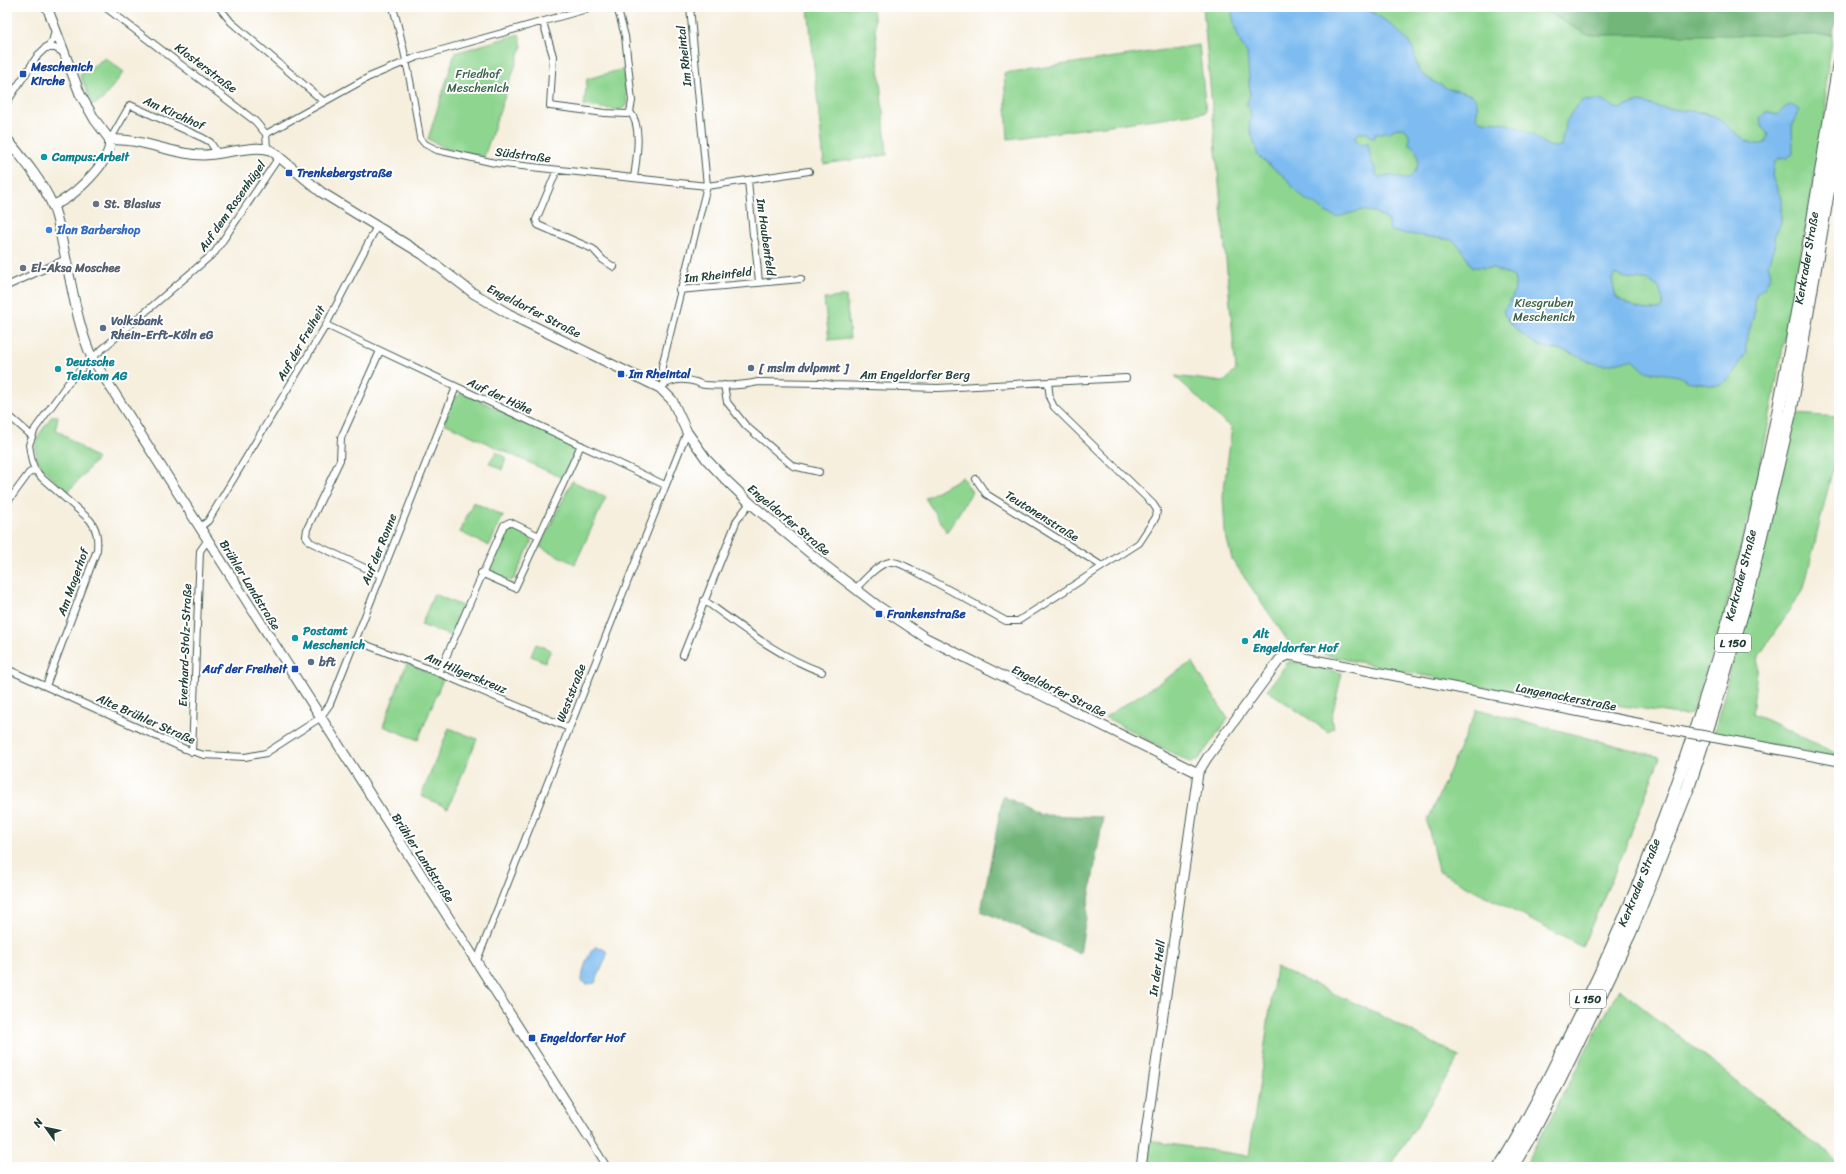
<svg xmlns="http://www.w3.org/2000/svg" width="1846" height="1174" font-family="Sriracha,sans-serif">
	<rect width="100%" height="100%" fill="#fff"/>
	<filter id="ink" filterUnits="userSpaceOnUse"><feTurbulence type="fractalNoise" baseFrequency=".025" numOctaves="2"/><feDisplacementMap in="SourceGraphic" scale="8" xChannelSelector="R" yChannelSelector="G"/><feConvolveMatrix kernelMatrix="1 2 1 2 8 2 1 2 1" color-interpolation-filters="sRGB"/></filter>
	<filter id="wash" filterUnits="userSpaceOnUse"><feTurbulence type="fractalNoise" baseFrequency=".012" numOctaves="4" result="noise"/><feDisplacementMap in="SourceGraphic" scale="16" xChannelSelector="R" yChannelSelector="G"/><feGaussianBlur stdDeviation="0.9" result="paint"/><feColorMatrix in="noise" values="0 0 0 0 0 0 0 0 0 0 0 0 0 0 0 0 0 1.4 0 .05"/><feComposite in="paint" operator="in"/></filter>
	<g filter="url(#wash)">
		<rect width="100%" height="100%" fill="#f6efde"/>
		<!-- green -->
		<path fill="#8ed590" stroke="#568962" d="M808,7H873L887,155L824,164Z
			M1203,7H1539L1571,26L1833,35L1825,85L1826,108L1800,258L1758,478L1723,619L1691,714L1685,715L1520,691L1491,689L1348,660L1292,647L1232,559L1225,532L1223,496L1232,427L1225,423L1175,376L1224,382L1236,370Z
			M519,34L522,46L484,157L447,149L428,139L455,53Z
			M1199,45L1206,112L1008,139L1004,73Z
			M105,58L124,72L102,100L93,105L80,75Z
			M623,69L627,103L625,107L620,110L584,106L587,79Z
			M846,296L850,338L829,340L824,299Z
			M460,394H465L483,402L571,444L575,451L562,478L444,423L452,402Z
			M1795,414L1839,417V451H1837L1804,588L1759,656L1752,713L1839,755V758L1714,734Z
			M52,416H58L56,429L97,459L68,492C53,478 30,463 37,440C40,432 47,423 52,416Z
			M496,452L506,457L502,470L489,463Z
			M962,477L972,492L947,532L925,498Z
			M572,481L606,497L575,564L540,547Z
			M473,502L503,516L489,546L460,532Z
			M509,529H512L530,537L532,541L514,579L510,581L491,573L489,569Z
			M434,594L462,606L451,636L421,625Z
			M536,644L551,650L545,662L531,656Z
			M1192,662L1228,719L1198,760L1191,763L1105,717Z
			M1288,662H1295L1342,673L1331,720L1334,727L1328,732L1267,690Z
			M407,663L443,679L418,740L383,726Z
			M1477,709L1660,757L1624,851L1582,947L1438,871L1427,822Z
			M449,728L477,739L448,808L421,796Z
			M1276,967L1370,1010L1460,1057L1390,1167H1146L1150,1141L1249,1156Z
			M1619,989L1839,1162V1167H1524Z"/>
		<!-- forest -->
		<path fill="#72b67a" stroke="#487a57" d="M1539,7H1838L1833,35H1587Z
			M1003,796L1042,815L1103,817L1080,953L981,911Z"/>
		<!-- water -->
		<path fill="#7dbbf0" stroke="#4e7c92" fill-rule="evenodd" d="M1231,7H1364L1391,24L1407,40L1413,49L1419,72C1427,77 1435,83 1444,87C1462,95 1483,88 1476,118C1485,123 1489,121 1499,122C1506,123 1519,128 1526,131C1539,137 1545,150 1561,146C1565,124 1565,118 1582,101L1600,100L1619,109C1625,107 1633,103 1640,102C1645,102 1652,106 1657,107C1675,111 1703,109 1718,119C1730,126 1750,150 1765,143L1768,135L1761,124L1760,118L1766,112L1777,115L1787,106L1793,105L1799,109L1792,125L1793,154L1787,158L1777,159L1774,163L1772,176L1781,198V222L1774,237L1775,244L1768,264L1771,273L1769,279L1764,288L1757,293L1754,300V314L1746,343V353L1734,373L1729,380L1721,385H1710L1687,381L1679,376L1645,371L1633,360C1622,360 1615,364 1606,365C1592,365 1583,358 1571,353C1561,349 1546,349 1538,345C1527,340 1507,323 1503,311C1511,300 1518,291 1514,277L1493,268L1472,267L1461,248L1452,240L1393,232L1389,229V221L1374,212L1362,210L1337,217L1327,213L1315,204L1306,200L1294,189L1289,181L1280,173L1258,156L1249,125L1251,115L1247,103L1250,95L1247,53L1242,46L1235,28ZM1400,128L1405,129L1409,134V144C1423,151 1420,172 1407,179C1399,179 1390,172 1382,177L1376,175V169L1371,161L1368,142L1363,145L1357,142L1355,137L1359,133H1368L1372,138H1375V134H1382L1385,131L1389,133L1394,129ZM1615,274C1623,279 1635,279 1644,280C1649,280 1655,285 1659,288L1663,301L1662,308C1645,313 1631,307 1616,297L1612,279Z
			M595,947L604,949L607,953L606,958L595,983L587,984L582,981C582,971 588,953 595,947Z"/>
	</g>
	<g filter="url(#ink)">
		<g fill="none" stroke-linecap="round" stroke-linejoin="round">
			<defs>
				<path id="street" d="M105,7L255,121L266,134L267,148
					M219,7L231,22L323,101
					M393,7C405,50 413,93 420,138L425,144L437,150L495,163L707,186L809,171
					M543,22L553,56L550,106L605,113L627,114L630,112L632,101L625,36L617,7
					M45,48H55L64,53
					M7,102L38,55L52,42L55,31
					M630,112C643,126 636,161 634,178
					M266,134L369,77L417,57L594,7
					M110,140L130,105L203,138L210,142L218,154
					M557,170L536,220L538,225L593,249L603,260L614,267
					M748,180L753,235L755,242L759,282
					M7,286L66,259
					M679,290L801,279
					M326,325L665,485
					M380,351L341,438L340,460L307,529L306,536L310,542L380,575
					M665,384L662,377V366L707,186L690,7
					M724,385L727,402L746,426L793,466L819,472
					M660,388C670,379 683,378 696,382C699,383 701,385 705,385C722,386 742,386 758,382L821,383L833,385L938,388L1126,378
					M7,414L32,436
					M976,479L986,494L1102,566
					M7,503L29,473L35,470
					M199,528L208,521L326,325L377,226
					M481,573L515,588L581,445
					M855,589C864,581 877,564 890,562C897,561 905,566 911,569L1006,621H1018L1139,543L1156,517L1157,510L1153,504L1054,407L1050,399L1048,382
					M704,600C741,627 779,657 822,672
					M354,640L439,673L569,728
					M683,655L737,520L750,503
					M7,669L185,749L204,755L245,757L266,753L320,718L330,704L456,387
					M439,673L504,525L510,522L539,536
					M46,686L97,550C98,538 97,529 90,520L43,479L35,470L32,462L29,445L35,429L68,383L92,358L215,252L279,157
					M192,752L200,551L207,541
					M476,963L687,432
					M587,1135L607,1167"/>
				<path id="secondary" d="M47,7L80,94L95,120L110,140C109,143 110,146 109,149C104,167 70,201 52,205
					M7,139C24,160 41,180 52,204C58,217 60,232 63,246C72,284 76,322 92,358L587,1135
					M110,140C141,137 171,155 203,155C222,155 257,143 272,151L321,192L422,254L473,293L509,314L660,388L672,400L687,432L707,460L725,479L750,503L822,563L878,606L926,638L1198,773
					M1712,737L1839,761
					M1141,1167L1198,773L1207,758L1280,659L1289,655L1688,733"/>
				<g id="highway">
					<path id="s1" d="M1500,1167C1515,1144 1527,1120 1540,1096C1561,1054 1582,1012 1602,970C1656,851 1699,728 1734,602C1782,425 1809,243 1839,63"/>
					<path d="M1512,1167L1534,1129L1560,1079L1630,933L1688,788L1716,702L1745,603L1791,409L1839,127"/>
				</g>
			</defs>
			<!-- street casing -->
			<use href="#street" stroke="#3f584e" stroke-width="8"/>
			<!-- secondary casing -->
			<use href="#secondary" stroke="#3f584e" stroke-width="11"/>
			<!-- highway casing -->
			<use href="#highway" stroke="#3f584e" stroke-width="14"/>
			<!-- street -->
			<use href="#street" stroke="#fff" stroke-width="6"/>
			<!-- secondary -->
			<use href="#secondary" stroke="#fff" stroke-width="9"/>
			<!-- highway -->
			<use href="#highway" stroke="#fff" stroke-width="12"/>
			<defs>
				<path id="secondary-bridge" d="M1688,733L1712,737"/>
			</defs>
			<!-- secondary-bridge casing -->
			<use href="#secondary-bridge" stroke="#3f584e" stroke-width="11" stroke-linecap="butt"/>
			<!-- secondary-bridge -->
			<use href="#secondary-bridge" stroke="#fff" stroke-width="9"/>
		</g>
	</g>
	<!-- markers -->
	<g fill="#1a4fb4" stroke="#fff" stroke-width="1.5">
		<rect x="19" y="70" width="8" height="8" rx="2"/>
		<rect x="285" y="169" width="8" height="8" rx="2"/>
		<rect x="617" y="370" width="8" height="8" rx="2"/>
		<rect x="875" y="610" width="8" height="8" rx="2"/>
		<rect x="291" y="665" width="8" height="8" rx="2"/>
		<rect x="528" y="1034" width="8" height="8" rx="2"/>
	</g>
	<g fill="#0f9aa8" stroke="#fff" stroke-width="1.5">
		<circle cx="44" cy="157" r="4"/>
		<circle cx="58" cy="369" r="4"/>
		<circle cx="295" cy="638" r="4"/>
		<circle cx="1245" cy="641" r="4"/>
	</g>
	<g fill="#6b7280" stroke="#fff" stroke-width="1.5">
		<circle cx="96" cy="204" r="4"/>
		<circle cx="23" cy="268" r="4"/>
	</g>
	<circle fill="#3f7fe0" stroke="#fff" stroke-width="1.5" cx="49" cy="230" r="4"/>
	<g fill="#5c6f8a" stroke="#fff" stroke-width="1.5">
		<circle cx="103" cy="328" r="4"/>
		<circle cx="751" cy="368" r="4"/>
		<circle cx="311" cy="662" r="4"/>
	</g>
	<g text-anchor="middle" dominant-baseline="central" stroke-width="4" stroke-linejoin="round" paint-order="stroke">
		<!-- shield labels -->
		<g fill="#fff" stroke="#627771" stroke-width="1">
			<rect x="1715" y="634" width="36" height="18" rx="3"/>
			<rect x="1570" y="990" width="36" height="18" rx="3"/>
		</g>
		<g font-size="11" font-weight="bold" fill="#1f3d34">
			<text x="1733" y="643">L 150</text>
			<text x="1588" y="999">L 150</text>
		</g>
		<!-- street labels -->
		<g font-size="12" fill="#1f3d34" stroke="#fff">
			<text transform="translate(684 56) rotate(-96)">Im Rheintal</text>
			<text transform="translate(206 68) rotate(37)">Klosterstraße</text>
			<text transform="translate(174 113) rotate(24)">Am Kirchhof</text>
			<text transform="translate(523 155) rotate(7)">Südstraße</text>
			<text transform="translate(232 206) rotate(-55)">Auf dem Rosenhügel</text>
			<text transform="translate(766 237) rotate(82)">Im Haubenfeld</text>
			<text stroke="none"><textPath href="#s1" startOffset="965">Kerkrader Straße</textPath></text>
			<text transform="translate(718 275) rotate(-6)">Im Rheinfeld</text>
			<text transform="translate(534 311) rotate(27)">Engeldorfer Straße</text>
			<text transform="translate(301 343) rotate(-60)">Auf der Freiheit</text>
			<text x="915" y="375">Am Engeldorfer Berg</text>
			<text transform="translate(500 396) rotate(25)">Auf der Höhe</text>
			<text transform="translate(1042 516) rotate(32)">Teutonenstraße</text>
			<text transform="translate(789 520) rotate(40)">Engeldorfer Straße</text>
			<text transform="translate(379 549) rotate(-68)">Auf der Ronne</text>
			<text stroke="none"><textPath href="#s1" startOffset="641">Kerkrader Straße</textPath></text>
			<text transform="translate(73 582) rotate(-70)">Am Magerhof</text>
			<text transform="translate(250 585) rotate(58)">Brühler Landstraße</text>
			<text transform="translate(185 645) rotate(-88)">Everhard-Stolz-Straße</text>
			<text transform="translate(466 673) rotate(23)">Am Hilgerskreuz</text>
			<text transform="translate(1059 691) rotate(26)">Engeldorfer Straße</text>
			<text transform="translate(571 693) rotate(-69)">Weststraße</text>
			<text transform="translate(1566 697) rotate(11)">Langenackerstraße</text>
			<text transform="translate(146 719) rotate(24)">Alte Brühler Straße</text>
			<text transform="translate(423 858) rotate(57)">Brühler Landstraße</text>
			<text stroke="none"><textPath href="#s1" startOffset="317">Kerkrader Straße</textPath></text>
			<text transform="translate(1157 968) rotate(-82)">In der Hell</text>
		</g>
		<!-- transit labels -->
		<g font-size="12" font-weight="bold" fill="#164399" stroke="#fff" text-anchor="start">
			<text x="31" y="67">Meschenich<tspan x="31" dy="14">Kirche</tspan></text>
			<text x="297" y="173">Trenkebergstraße</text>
			<text x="629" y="374">Im Rheintal</text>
			<text x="887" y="614">Frankenstraße</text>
			<text x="287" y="669" text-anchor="end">Auf der Freiheit</text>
			<text x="540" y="1038">Engeldorfer Hof</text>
		</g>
		<!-- park labels -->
		<g font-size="12" fill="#3b634b" stroke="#fff">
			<text x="478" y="74">Friedhof<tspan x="478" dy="14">Meschenich</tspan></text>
			<text x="1544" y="303">Kiesgruben<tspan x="1544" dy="14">Meschenich</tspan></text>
		</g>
		<!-- culture labels -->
		<g font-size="12" font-weight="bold" fill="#0d838f" stroke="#fff" text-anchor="start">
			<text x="52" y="157">Campus:Arbeit</text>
			<text x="66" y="362">Deutsche<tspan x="66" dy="14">Telekom AG</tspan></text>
			<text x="303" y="631">Postamt<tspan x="303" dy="14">Meschenich</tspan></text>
			<text x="1253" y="634">Alt<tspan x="1253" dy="14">Engeldorfer Hof</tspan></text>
		</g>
		<!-- worship labels -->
		<g font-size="12" font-weight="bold" fill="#5b616d" stroke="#fff" text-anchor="start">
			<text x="104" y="204">St. Blasius</text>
			<text x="31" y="268">El-Aksa Moschee</text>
		</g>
		<!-- shop labels -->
		<g font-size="12" font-weight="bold" fill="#366cbe" stroke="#fff" text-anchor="start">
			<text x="57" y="230">Ilan Barbershop</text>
		</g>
		<!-- service labels -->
		<g font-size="12" font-weight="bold" fill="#4e5e75" stroke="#fff" text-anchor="start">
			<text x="111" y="321">Volksbank<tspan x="111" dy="14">Rhein-Erft-Köln eG</tspan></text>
			<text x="759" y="368">[ mslm dvlpmnt ]</text>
			<text x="319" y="662">bft</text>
		</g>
	</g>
	<!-- margin -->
	<rect width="1846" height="1174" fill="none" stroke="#fff" stroke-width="24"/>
	<!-- north arrow -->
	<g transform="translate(46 1128) rotate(303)" stroke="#ffffff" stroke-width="3" paint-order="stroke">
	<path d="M0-3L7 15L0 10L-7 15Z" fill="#1f3d34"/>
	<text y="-6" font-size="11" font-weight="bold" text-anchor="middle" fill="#1f3d34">N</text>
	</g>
</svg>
